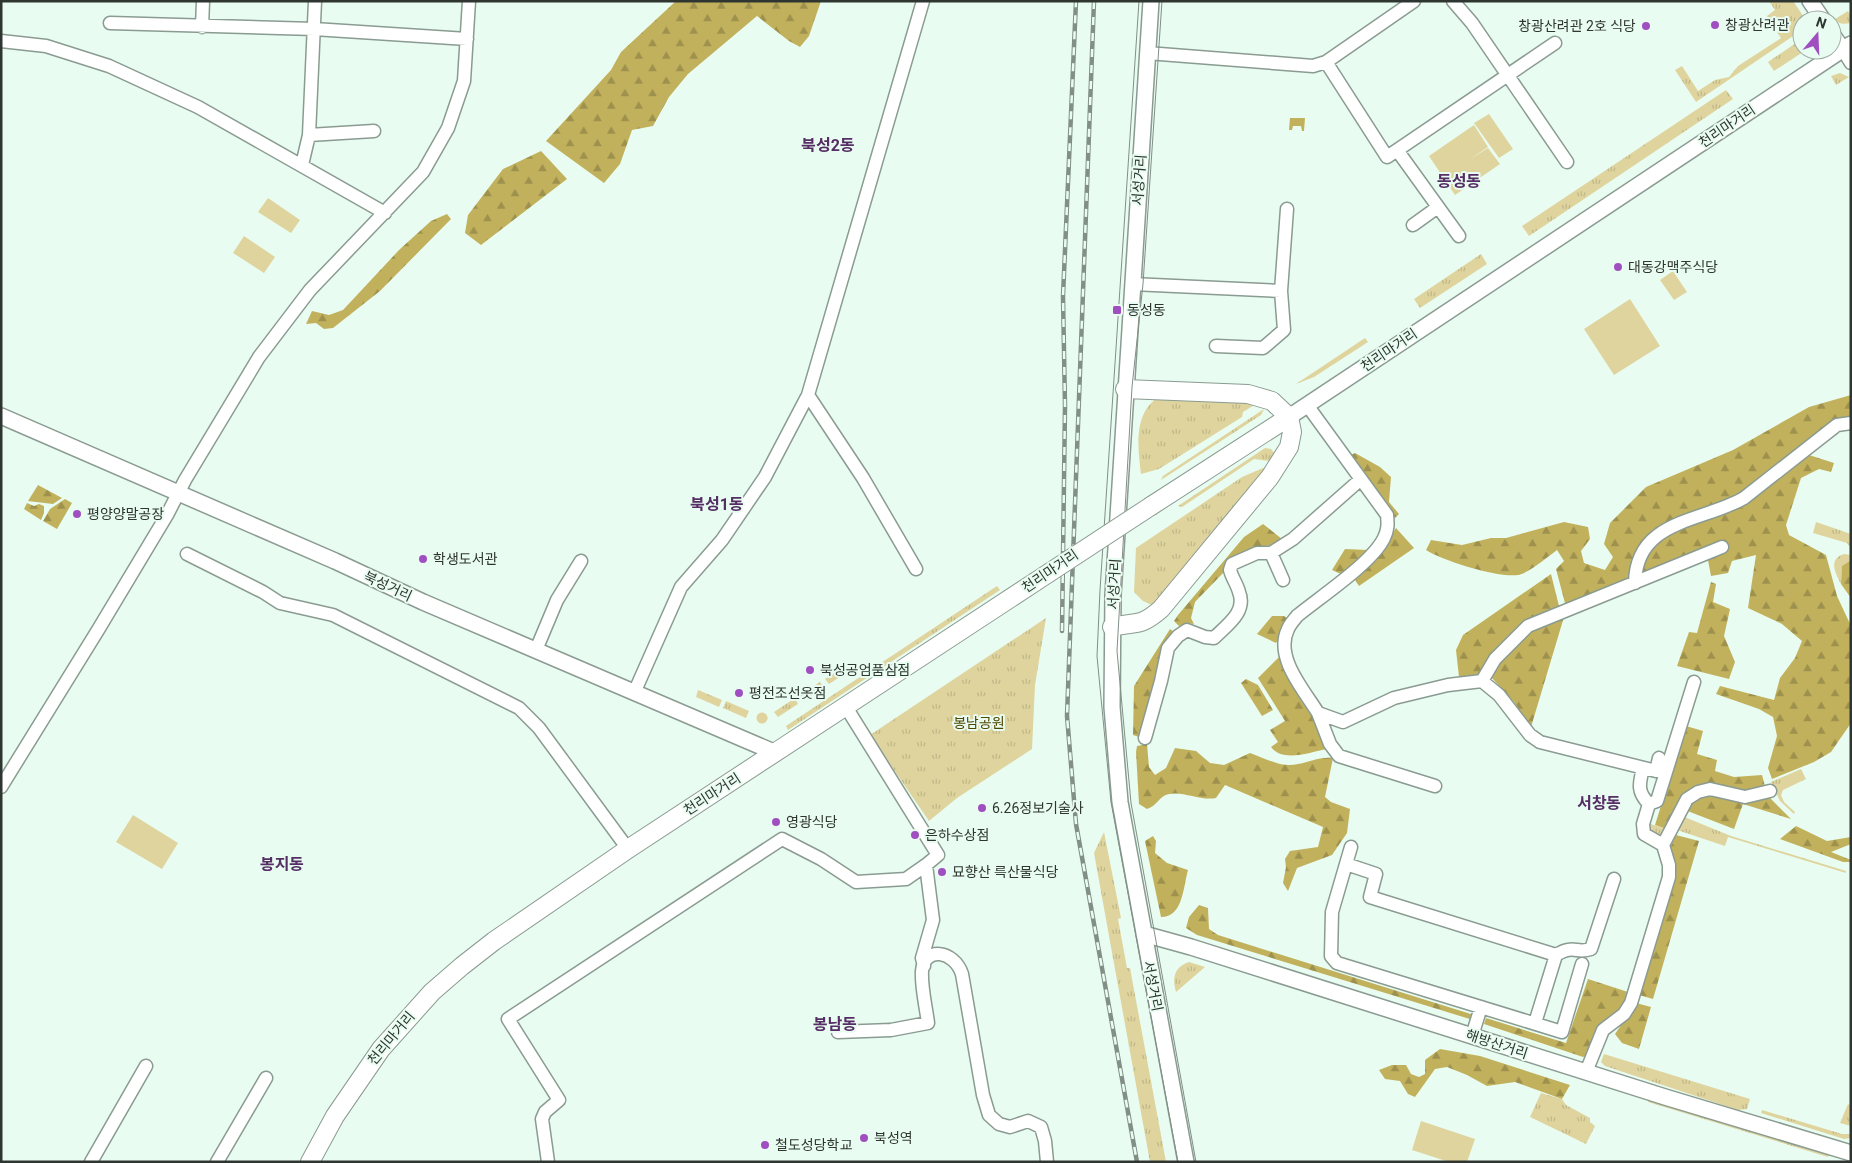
<svg xmlns="http://www.w3.org/2000/svg" width="1852" height="1163" font-family="Roboto,'Noto Sans KR',sans-serif">
	<defs>
		<pattern id="grass-tufts" width="24" height="20" patternUnits="userSpaceOnUse" patternTransform="scale(1.25)"><rect width="24" height="20" fill="#dfd49d"/><path d="M3 7l-1-3M5 7V3M7 7l1-3M15 17l-1-3M17 17v-4M19 17l1-3" fill="none" stroke="#c0b788"/></pattern>
		<pattern id="forest-firs" width="22" height="20" patternUnits="userSpaceOnUse" patternTransform="scale(1.25)"><rect width="22" height="20" fill="#c2b15c"/><path d="M5 1l3.5 6h-7zM16 11l3.5 6h-7z" fill="#9e914d"/></pattern>
	</defs>
	<rect width="100%" height="100%" fill="#e9fcf1"/>
	<!-- grass -->
	<path fill="url(#grass-tufts)" d="M1769,1H1793L1806,20H1802V30L1696,102L1675,70L1682,66L1698,91L1715,80L1729,77L1738,66L1781,38L1777,32L1785,26L1779,18L1771,23L1767,16L1775,10Z
		M1848,11L1851,16V23C1845,24 1839,25 1835,19Z
		M1799,41L1802,50H1806L1774,71L1768,62Z
		M1840,73L1849,77L1836,85L1831,76Z
		M1726,90L1733,99L1529,236L1522,226Z
		M1481,254L1487,264L1420,308L1414,299Z
		M1365,338L1368,342L1314,377L1296,384Z
		M1157,398L1243,403L1256,404L1243,412L1242,417L1159,469L1141,474C1138,449 1133,415 1157,398Z
		M1264,409L1261,415L1161,480L1163,476Z
		M1265,448L1271,449L1275,454L1273,459L1269,461L1254,459L1182,507L1178,506Z
		M1263,468L1266,470L1154,606L1143,601L1134,592L1136,548L1242,477Z
		M1816,522L1851,534V548L1847,543L1813,533Z
		M1844,554L1851,555V563L1842,566L1841,584C1835,573 1828,559 1844,554Z
		M997,586L1000,590L788,730L786,726Z
		M1046,618L1035,685L1032,749L957,798L929,821L870,735Z
		M845,666L849,671L829,684L825,679Z
		M820,682L824,688L803,701L800,695Z
		M698,690L722,700L719,707L696,697Z
		M795,698L798,704L778,717L774,712Z
		M726,701L749,711L746,718L723,708Z
		M756.5 718a5.5 5.5 0 1 1 11 0a5.5 5.5 0 1 1-11 0Z
		M1801,769L1806,779L1783,790L1781,795L1784,802L1795,812L1794,814L1780,801L1771,782Z
		M1682,816L1731,836L1846,871V873L1728,837L1725,846L1674,829Z
		M1647,823L1667,829L1660,835L1648,831Z
		M1104,832L1121,918L1118,919L1127,968H1130L1166,1162H1150L1094,853Z
		M1189,962L1205,967L1176,992C1172,978 1174,967 1189,962Z
		M1604,1054L1750,1099L1747,1109L1738,1110L1605,1066L1601,1062Z
		M1541,1093L1562,1099L1566,1105L1590,1118V1122L1595,1126L1586,1144L1530,1117Z
		M1649,1097L1830,1153L1828,1157L1648,1102Z
		M1848,1104L1851,1106V1126L1840,1123Z
		M1762,1110L1842,1134H1851V1138L1844,1139L1761,1113Z"/>
	<!-- forest -->
	<path fill="url(#forest-firs)" d="M676,1H821L809,36L800,47L789,41L757,16L688,74L669,97L653,126L632,130L620,164L604,183L546,141L611,70L621,52Z
		M1290,118H1305L1304,131H1302L1301,126H1293L1292,130H1289Z
		M541,151L567,179L481,245L465,233L468,215L503,169Z
		M447,214L451,219L380,291L333,328L324,329L316,323L306,324L312,311L329,315L343,310L399,250L431,221Z
		M1851,395V417L1741,494L1674,520L1627,583L1566,607L1556,569L1564,561L1557,550C1549,556 1527,574 1518,575C1498,578 1443,561 1426,550L1431,540L1462,545L1491,538H1506L1564,522L1588,527L1590,539L1581,551L1584,563L1605,570L1613,557L1604,544L1610,523L1646,487L1733,450L1809,407Z
		M1355,453L1380,467L1391,477L1389,502L1399,514L1395,518L1351,455Z
		M1809,455L1834,463L1831,472L1819,469L1801,478L1786,525L1789,535L1826,555L1837,596L1851,626V723L1831,752L1814,762L1772,779L1768,768L1777,736L1773,717L1759,709L1716,694L1720,686L1774,700L1780,678L1795,658L1802,641L1782,624L1748,608L1756,555L1732,561L1728,573L1711,576L1707,555L1646,574L1641,571L1647,553L1668,533L1739,506Z
		M38,485L62,498L53,504L28,501Z
		M65,499L72,503L57,529L43,521L50,509Z
		M27,503L34,506L39,504L44,506V513L41,520L24,509Z
		M1263,524L1282,539L1274,545L1255,547L1235,557L1225,571L1195,602L1191,618L1194,624L1187,623L1179,626L1174,621L1178,615L1244,537Z
		M1396,528L1414,548L1359,586L1354,578L1379,553Z
		M1345,549L1368,550L1343,575L1332,570Z
		M1850,561L1851,563V598L1841,584L1842,566Z
		M1551,574L1560,610C1514,624 1507,637 1480,674L1459,677L1456,650L1463,635Z
		M1711,582L1716,584L1713,602L1730,609L1724,636L1735,662L1729,679L1677,666L1689,632L1697,633Z
		M1272,616H1284L1289,620L1276,643L1257,634Z
		M1564,617L1531,727L1514,702L1492,678L1501,660L1532,628Z
		M1170,629L1174,632L1139,737L1133,735L1134,686Z
		M1280,656L1311,710L1327,749C1310,752 1283,763 1271,747L1278,742L1270,730L1285,721L1258,678Z
		M1246,679L1258,685L1273,710L1262,716L1241,683Z
		M1686,726L1703,731L1697,754L1717,760L1715,771L1734,777L1762,775L1766,790L1684,795L1676,805L1667,829L1655,825Z
		M1147,744L1149,767L1155,775L1166,768L1175,748L1196,751L1210,763L1224,765L1250,753C1262,757 1276,765 1289,765C1305,765 1316,756 1333,758L1325,797L1331,802L1350,809L1347,833L1332,855L1297,868L1288,891L1283,883L1286,867L1285,859L1290,851L1318,847L1323,827L1225,785L1216,798C1200,801 1184,791 1169,794C1159,796 1157,806 1147,809L1139,804L1136,752L1137,746Z
		M1700,795L1768,796L1791,819L1743,804L1734,829L1685,810Z
		M1796,826L1827,841L1851,837V844L1831,852L1851,860V862H1843L1780,839Z
		M1676,835L1699,841L1653,999L1639,995L1670,848Z
		M1153,836L1156,841L1155,853L1167,863L1188,870C1183,888 1183,917 1161,917L1145,841Z
		M1199,905L1208,908L1209,929L1218,935L1474,1015L1473,1020L1197,935L1186,928L1189,917Z
		M1588,979L1628,992L1622,1009L1597,1027L1586,1056L1583,1057L1484,1024L1486,1018L1566,1043Z
		M1636,1003L1651,1007L1639,1049L1622,1043L1615,1034Z
		M1440,1049L1480,1056L1570,1085L1562,1099L1515,1082L1487,1086L1467,1075L1447,1067L1435,1069L1415,1097L1408,1094L1400,1081L1385,1079L1379,1070L1392,1065H1406L1411,1074L1419,1077L1425,1074V1060Z"/>
	<!-- garden -->
	<path fill="#dfd49d" d="M1489,114L1513,149L1499,158L1474,123Z
		M1474,125L1488,147L1469,160L1488,148L1500,164L1455,195L1429,156Z
		M268,198L300,220L291,233L258,212Z
		M244,236L275,257L264,273L233,253Z
		M1673,271L1687,292L1674,300L1660,280Z
		M1630,299L1660,346L1614,375L1584,329Z
		M133,815L178,843L162,869L116,842Z
		M1421,1121L1475,1139L1467,1162H1449L1412,1150Z"/>
	<g fill="none" stroke-linecap="round" stroke-linejoin="round">
		<defs>
			<path id="minor" d="M1453,1L1472,23L1567,162
				M110,23L314,29L467,39
				M202,27L203,1
				M1,41L46,46L109,66L198,107L385,213
				M1843,50L1851,63
				M1147,53L1313,66L1326,62L1414,1
				M1326,62L1387,157L1555,43
				M309,135L374,131
				M1397,150L1459,236
				M302,165L309,135L315,1
				M1413,225L1438,207
				M1132,284L1281,291
				M1216,346L1263,348L1284,330L1281,291L1287,209
				M808,395L863,478L916,569
				M1307,405L1387,515C1388,524 1388,530 1384,538C1372,563 1320,597 1297,616C1294,620 1290,624 1288,629C1274,657 1304,690 1318,713L1343,722L1394,698L1448,685L1482,681L1499,695L1530,735L1540,742L1656,771L1659,758
				M1271,553L1283,580
				M187,554L263,592L280,603L333,615L519,708L539,728L628,849
				M1635,583C1636,519 1703,522 1744,498L1837,425L1851,423
				M536,650L557,600L581,561
				M1482,681L1495,659L1528,626L1722,547
				M634,693L681,587L722,540L765,477L808,395L923,1
				M846,707L938,855L926,865L933,920L922,958L924,966
				M1318,713L1330,744L1339,756L1435,786
				M1145,738L1161,681L1168,648L1178,636L1187,630L1205,637L1214,638C1227,625 1247,612 1239,592C1237,584 1232,578 1230,570L1232,564L1257,553H1271L1293,539L1361,479
				M1643,768C1639,784 1637,792 1649,804
				M1,787L98,630L167,515L185,480L259,357L310,290L423,172L448,128L464,81L469,1
				M1663,845L1687,799L1698,792L1710,789L1745,797L1770,791
				M1346,864L1351,847
				M1556,955C1574,944 1576,954 1591,949L1614,879
				M1535,1023L1556,955L1370,897L1376,874L1346,864L1332,912L1331,956L1337,963L1562,1032L1582,964
				M838,1032L891,1030L928,1023C926,1007 921,987 922,971C924,946 954,950 962,974L983,1095L989,1115L999,1124L1010,1127L1028,1121L1041,1127L1045,1141L1047,1162
				M1472,1036L1481,1007
				M1586,1072L1603,1030L1624,1014L1631,1003L1669,877V865L1663,845L1644,834L1643,824L1649,804L1657,801L1694,682
				M91,1162L146,1066
				M217,1162L266,1078
				M548,1162L542,1119L545,1112L559,1100L508,1019L782,839L821,859L856,882L906,879L926,865"/>
			<path id="major" d="M1151,1L1113,595L1112,707L1120,802L1186,1162
				M1810,1L1823,20
				M1832,34L1843,50
				M1,416L335,561L423,602L776,753
				M1289,417L1851,44
				M1144,934L1191,947L1665,1097L1851,1153"/>
			<path id="highway" d="M1151,506L1289,417
				M1112,627C1137,621 1139,628 1161,609L1270,477L1289,447L1292,432L1289,417L1272,401L1248,394L1125,389
				M310,1162L335,1116L381,1049L432,992L462,966L494,941L628,849L1035,582"/>
		</defs>
		<!-- minor casing -->
		<use href="#minor" stroke="#8a9b91" stroke-width="15"/>
		<!-- major casing -->
		<use href="#major" stroke="#8a9b91" stroke-width="18"/>
		<!-- highway casing -->
		<use href="#highway" stroke="#8a9b91" stroke-width="20"/>
		<!-- minor -->
		<use href="#minor" stroke="#fff" stroke-width="12"/>
		<!-- major -->
		<use href="#major" stroke="#fff" stroke-width="15"/>
		<!-- highway -->
		<use href="#highway" stroke="#fff" stroke-width="18"/>
		<!-- tram -->
		<path stroke="#828f87" stroke-width="1" d="M1139,1L1100,590L1097,656L1111,802L1178,1162
			M1162,1L1143,284L1132,387L1117,651L1131,803L1196,1162"/>
		<defs>
			<path id="rail" d="M1094,1L1067,716L1076,824L1137,1162
				M1062,631L1065,406L1063,296L1076,1"/>
		</defs>
		<!-- rail casing -->
		<use href="#rail" stroke="#828f87" stroke-width="4.5"/>
		<!-- rail -->
		<use href="#rail" stroke="#e9fcf1" stroke-width="2.5" stroke-dasharray="8" stroke-linecap="butt"/>
		<defs>
			<path id="highway-bridge" d="M1035,582L1151,506"/>
		</defs>
		<!-- highway-bridge casing -->
		<use href="#highway-bridge" stroke="#8a9b91" stroke-width="20" stroke-linecap="butt"/>
		<!-- highway-bridge -->
		<use href="#highway-bridge" stroke="#fff" stroke-width="18"/>
	</g>
	<!-- markers -->
	<g fill="#a04fc0" stroke="#e9fcf1" stroke-width="2">
		<circle cx="1715" cy="25" r="5"/>
		<circle cx="1646" cy="26" r="5"/>
		<circle cx="1618" cy="267" r="5"/>
		<rect x="1112" y="305" width="10" height="10" rx="2.5"/>
		<circle cx="77" cy="514" r="5"/>
		<circle cx="423" cy="559" r="5"/>
		<circle cx="810" cy="670" r="5"/>
		<circle cx="739" cy="693" r="5"/>
		<circle cx="982" cy="808" r="5"/>
		<circle cx="776" cy="822" r="5"/>
		<circle cx="915" cy="835" r="5"/>
		<circle cx="942" cy="872" r="5"/>
		<circle cx="864" cy="1138" r="5"/>
		<circle cx="765" cy="1145" r="5"/>
	</g>
	<g text-anchor="middle" dominant-baseline="central" stroke-width="4" stroke-linejoin="round" paint-order="stroke">
		<!-- poi labels -->
		<g font-size="14" fill="#2f3632" stroke="#e9fcf1" text-anchor="start">
			<text x="1725" y="25">창광산려관</text>
			<text x="1636" y="26" text-anchor="end">창광산려관 2호 식당</text>
			<text x="1628" y="267">대동강맥주식당</text>
			<text x="1127" y="310">동성동</text>
			<text x="87" y="514">평양양말공장</text>
			<text x="433" y="559">학생도서관</text>
			<text x="820" y="670">북성공엄품삼점</text>
			<text x="749" y="693">평전조선옷점</text>
			<text x="992" y="808">6.26정보기술사</text>
			<text x="786" y="822">영광식당</text>
			<text x="925" y="835">은하수상점</text>
			<text x="952" y="872">묘향산 륵산물식당</text>
			<text x="874" y="1138">북성역</text>
			<text x="775" y="1145">철도성당학교</text>
		</g>
		<!-- street labels -->
		<g font-size="14" fill="#2f3632" stroke="#e9fcf1">
			<text transform="translate(1727 126) rotate(-34)">천리마거리</text>
			<text transform="translate(1139 180) rotate(-86)">서성거리</text>
			<text transform="translate(1389 350) rotate(-34)">천리마거리</text>
			<text transform="translate(1050 571) rotate(-34)">천리마거리</text>
			<text transform="translate(1114 584) rotate(-87)">서성거리</text>
			<text transform="translate(388 586) rotate(25)">북성거리</text>
			<text transform="translate(712 794) rotate(-33)">천리마거리</text>
			<text transform="translate(1153 986) rotate(79)">서성거리</text>
			<text transform="translate(391 1038) rotate(-50)">천리마거리</text>
			<text transform="translate(1497 1044) rotate(18)">해방산거리</text>
		</g>
		<!-- park labels -->
		<g font-size="14" fill="#534700" stroke="#e9fcf1">
			<text x="979" y="723">봉남공원</text>
		</g>
		<!-- quarter labels -->
		<g font-size="16" font-weight="bold" fill="#552e65" stroke="#e9fcf1">
			<text x="828" y="145">북성2동</text>
			<text x="1459" y="181">동성동</text>
			<text x="717" y="504">북성1동</text>
			<text x="1599" y="803">서창동</text>
			<text x="282" y="864">봉지동</text>
			<text x="835" y="1024">봉남동</text>
		</g>
	</g>
	<!-- border -->
	<rect width="1852" height="1163" fill="none" stroke="#2f3632" stroke-width="5"/>
	<!-- north arrow -->
	<g transform="translate(1817 35) rotate(19)"><circle r="24" fill="#e9fcf1" stroke="#9fada5"/>
	<path d="M0-4L9 19L0 12L-9 19Z" fill="#a04fc0"/>
	<text y="-8" font-size="14" font-weight="bold" text-anchor="middle" fill="#2f3632">N</text>
	</g>
</svg>
